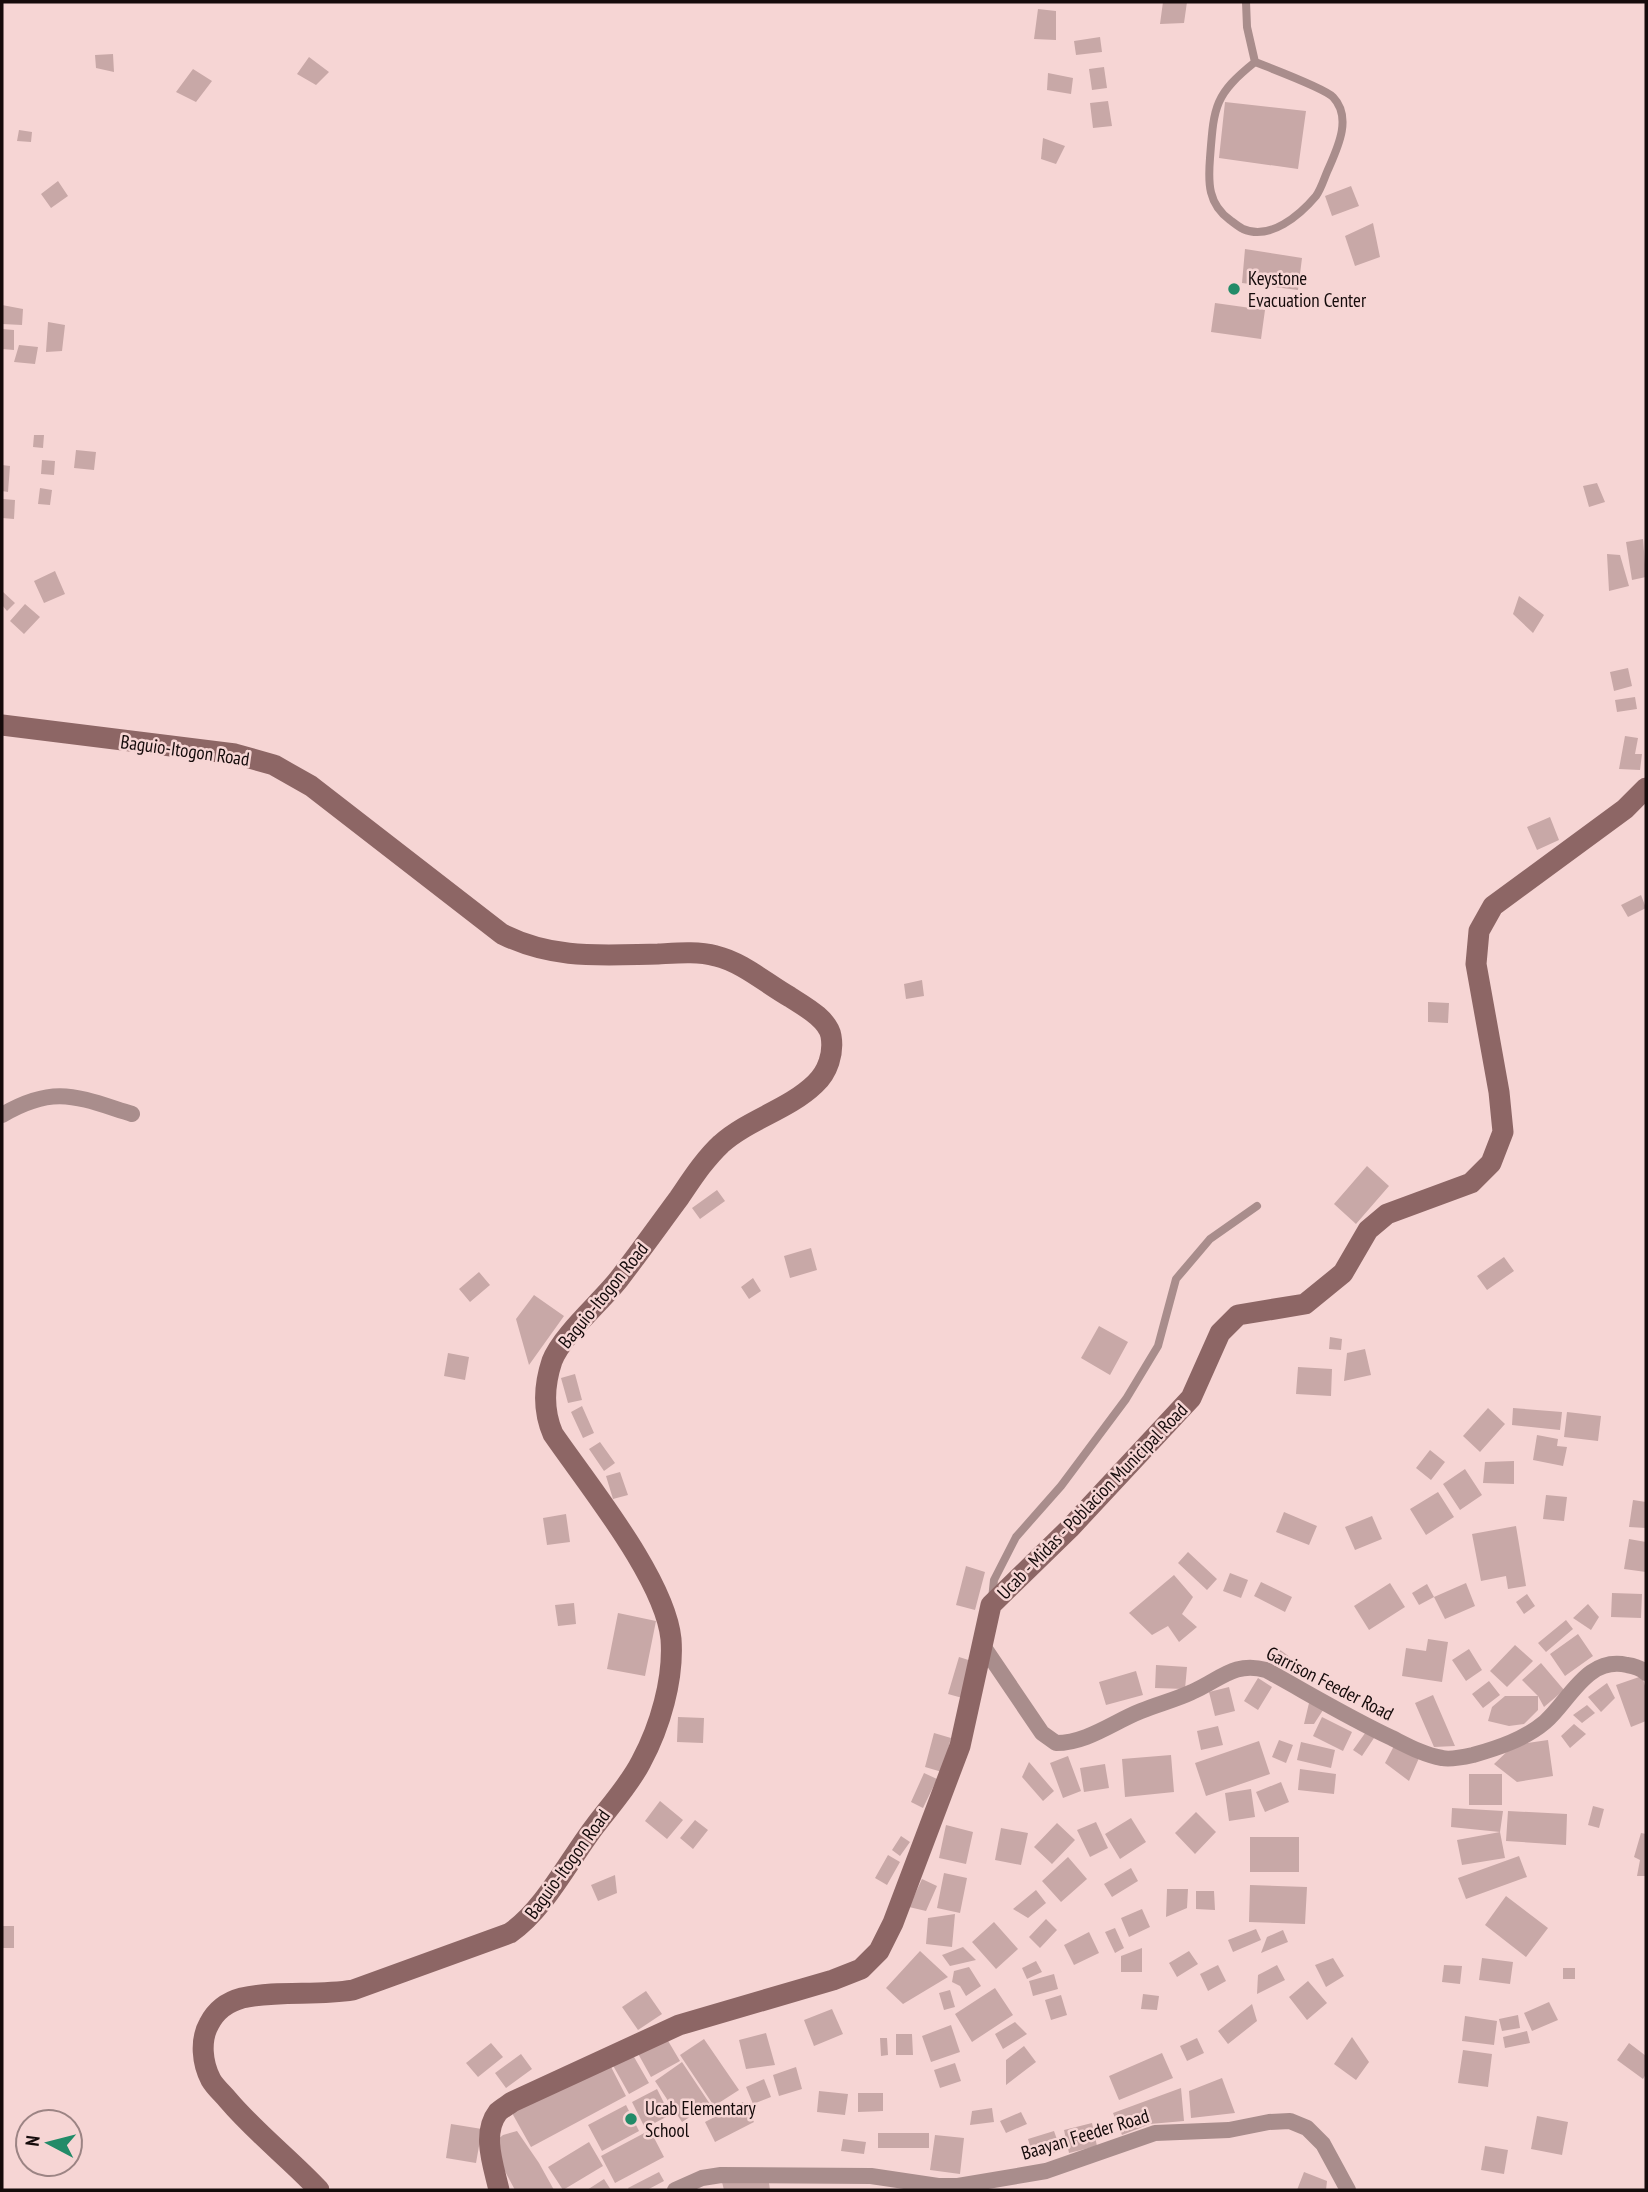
<svg xmlns="http://www.w3.org/2000/svg" width="1648" height="2192" font-family="'PT Sans Narrow',sans-serif">
	<rect width="100%" height="100%" fill="#f6d5d4"/>
	<!-- building -->
	<path fill="#c8a8a7" d="M1163,2H1187L1184,23L1160,24Z
		M1038,9L1056,11V40L1034,39Z
		M1100,37L1102,52L1076,55L1074,41Z
		M113,54L114,72L96,68L95,55Z
		M309,57L329,72L316,85L297,74Z
		M1104,67L1107,88L1092,90L1089,69Z
		M193,69L212,81L196,102L176,92Z
		M1048,73L1073,78L1071,94L1047,90Z
		M1108,101L1112,126L1093,128L1090,103Z
		M1225,102L1306,111L1298,169L1219,158Z
		M19,130L32,132L31,142L17,141Z
		M1043,138L1065,146L1056,164L1041,159Z
		M58,181L68,196L51,208L41,194Z
		M1351,186L1359,206L1332,216L1325,196Z
		M1373,223L1380,257L1355,266L1345,236Z
		M1245,249L1302,258L1298,290L1242,283Z
		M1215,303L1265,310L1261,339L1211,332Z
		M2,305L23,309L22,325L2,324Z
		M48,322L65,325L62,351L46,352Z
		M2,329L14,330V350L2,349Z
		M19,345L38,347L35,364L14,362Z
		M34,435H44L43,448L33,447Z
		M76,450L96,452L94,470L74,468Z
		M42,460L55,461L54,475L41,474Z
		M2,465L10,466L8,492L2,491Z
		M1597,483L1605,502L1589,507L1583,486Z
		M40,488L52,490L50,505L38,504Z
		M3,499L15,500L14,519L2,518Z
		M1643,539L1646,577L1632,580L1626,542Z
		M1607,554L1620,555L1629,586L1609,591Z
		M55,571L65,594L44,603L34,581Z
		M2,591L15,603L7,611L2,605Z
		M1519,596L1544,615L1533,633L1513,614Z
		M25,604L40,617L24,634L10,621Z
		M1628,668L1632,686L1614,691L1610,672Z
		M1635,697L1637,709L1617,712L1615,700Z
		M1625,736L1638,738L1635,754H1642L1640,770L1619,769Z
		M1550,817L1559,840L1537,850L1527,827Z
		M1641,895L1646,908L1628,917L1621,905Z
		M922,980L924,996L906,999L904,984Z
		M1428,1002L1449,1003L1448,1023L1428,1022Z
		M1367,1166L1389,1186L1356,1224L1334,1204Z
		M717,1190L725,1201L700,1219L692,1208Z
		M811,1248L817,1270L790,1278L784,1256Z
		M1504,1257L1514,1271L1487,1290L1477,1276Z
		M479,1272L490,1285L470,1302L459,1289Z
		M753,1278L761,1291L749,1299L741,1287Z
		M534,1295L564,1316L529,1365L516,1319Z
		M1099,1326L1128,1342L1110,1375L1081,1358Z
		M1330,1337L1342,1339L1341,1350L1329,1349Z
		M1365,1349L1371,1375L1344,1381L1347,1353Z
		M448,1353L469,1357L465,1380L444,1376Z
		M1298,1367L1332,1369L1331,1396L1296,1394Z
		M575,1374L582,1400L568,1403L561,1378Z
		M582,1406L594,1433L583,1438L571,1412Z
		M1488,1408L1505,1424L1480,1452L1463,1436Z
		M1513,1408L1562,1412L1560,1430L1512,1425Z
		M1567,1412L1601,1416L1598,1441L1564,1437Z
		M1537,1435L1558,1439L1557,1446L1567,1447L1563,1466L1533,1460Z
		M600,1442L615,1463L604,1471L589,1449Z
		M1430,1450L1445,1462L1431,1480L1416,1468Z
		M1514,1461V1484L1483,1483L1485,1462Z
		M1465,1469L1482,1495L1460,1510L1443,1484Z
		M620,1472L628,1495L613,1499L606,1476Z
		M1438,1492L1454,1517L1426,1535L1410,1509Z
		M1546,1495L1567,1497L1564,1521L1543,1519Z
		M1633,1500L1646,1502V1528L1629,1527Z
		M1284,1512L1317,1526L1309,1545L1276,1532Z
		M566,1514L570,1542L547,1545L543,1518Z
		M1372,1516L1382,1539L1355,1550L1345,1527Z
		M1516,1526L1526,1586L1508,1589L1506,1576L1481,1581L1472,1534Z
		M1629,1539L1646,1542V1572L1624,1569Z
		M1188,1552L1217,1579L1207,1590L1178,1563Z
		M966,1566L985,1572L975,1610L956,1605Z
		M1230,1573L1248,1580L1241,1598L1223,1591Z
		M1174,1575L1193,1597L1182,1614L1197,1627L1179,1642L1168,1626L1152,1635L1129,1613Z
		M1261,1582L1292,1597L1285,1612L1254,1596Z
		M1390,1583L1405,1607L1369,1630L1354,1606Z
		M1466,1583L1475,1606L1445,1619L1434,1597Z
		M1427,1584L1434,1597L1419,1605L1412,1593Z
		M1612,1593L1642,1594L1641,1618L1611,1617Z
		M1527,1594L1535,1606L1524,1614L1516,1602Z
		M574,1603L576,1624L558,1626L555,1605Z
		M1588,1604L1599,1617L1591,1630L1573,1618Z
		M618,1613L656,1621L645,1676L607,1669Z
		M1566,1620L1573,1629L1546,1652L1538,1643Z
		M1578,1634L1593,1656L1565,1676L1550,1654Z
		M1428,1639L1448,1642L1442,1682L1402,1676L1406,1648L1426,1651Z
		M1515,1645L1533,1661L1507,1687L1490,1671Z
		M1279,1649L1299,1664L1292,1674L1272,1659Z
		M1469,1649L1482,1670L1466,1681L1452,1660Z
		M959,1657L978,1663L966,1699L948,1694Z
		M1541,1663L1564,1690L1544,1707L1538,1696L1522,1680Z
		M1156,1665L1187,1667L1185,1689L1155,1688Z
		M1136,1671L1143,1695L1106,1705L1099,1682Z
		M1642,1676L1646,1689V1721L1631,1727L1616,1685Z
		M1258,1678L1272,1687L1258,1710L1244,1701Z
		M1489,1681L1500,1695L1483,1708L1472,1694Z
		M1607,1683L1615,1698L1601,1712L1588,1697Z
		M1229,1687L1235,1711L1215,1716L1209,1692Z
		M1433,1695L1455,1746L1434,1747L1415,1703Z
		M1505,1696H1538V1710L1524,1724L1509,1726L1488,1721L1492,1707Z
		M1309,1703L1325,1707L1314,1724H1304Z
		M1587,1705L1595,1713L1582,1723L1573,1715Z
		M678,1717L704,1718L703,1743L677,1742Z
		M1322,1717L1352,1732L1343,1751L1313,1736Z
		M1574,1724L1586,1734L1570,1748L1561,1736Z
		M1218,1726L1223,1745L1201,1750L1197,1731Z
		M1368,1729L1376,1735L1362,1756L1353,1750Z
		M934,1733L951,1738L942,1772L925,1767Z
		M1279,1740L1293,1745L1286,1763L1272,1757Z
		M1548,1740L1553,1776L1517,1782L1494,1764L1514,1745Z
		M1259,1741L1270,1774L1206,1796L1195,1763Z
		M1301,1742L1335,1750L1331,1768L1297,1760Z
		M1394,1746L1419,1758L1409,1781L1385,1763Z
		M1171,1755L1174,1792L1125,1797L1122,1759Z
		M1068,1756L1081,1791L1063,1798L1050,1763Z
		M1029,1762L1054,1791L1043,1801L1022,1777Z
		M1105,1764L1109,1788L1084,1792L1080,1768Z
		M1300,1769L1336,1774L1334,1794L1298,1790Z
		M924,1773L937,1779L923,1808L911,1802Z
		M1469,1774H1502V1805H1469Z
		M1281,1782L1289,1802L1265,1812L1256,1792Z
		M1251,1789L1255,1817L1229,1821L1225,1793Z
		M660,1801L683,1820L667,1839L645,1821Z
		M1593,1806L1604,1809L1599,1828L1588,1825Z
		M1452,1808L1503,1811L1500,1832L1451,1827Z
		M1508,1811L1567,1814L1566,1845L1506,1841Z
		M1196,1812L1216,1832L1195,1854L1175,1833Z
		M1131,1818L1146,1842L1120,1859L1105,1834Z
		M695,1820L708,1830L693,1849L680,1838Z
		M1096,1822L1108,1848L1090,1857L1077,1830Z
		M1057,1823L1075,1840L1052,1864L1034,1847Z
		M946,1825L973,1832L966,1864L939,1858Z
		M1001,1828L1028,1833L1021,1865L995,1860Z
		M1500,1832L1505,1858L1462,1865L1457,1840Z
		M1641,1833L1646,1834V1876H1637L1640,1860L1634,1857Z
		M901,1836L910,1842L900,1856L892,1850Z
		M1250,1837H1299V1872H1250Z
		M888,1855L900,1862L887,1885L875,1878Z
		M1519,1856L1527,1877L1466,1899L1458,1878Z
		M1068,1857L1087,1879L1061,1902L1042,1881Z
		M1131,1868L1138,1881L1112,1897L1104,1884Z
		M944,1873L967,1878L960,1913L937,1908Z
		M615,1875L617,1893L598,1901L591,1885Z
		M922,1879L937,1886L926,1911L909,1907Z
		M1250,1885L1307,1887L1305,1924L1249,1922Z
		M1167,1889H1188L1187,1908L1166,1917Z
		M1036,1890L1046,1903L1028,1918L1013,1909Z
		M1196,1891H1214L1215,1910L1196,1909Z
		M1506,1896L1548,1928L1526,1957L1485,1925Z
		M1142,1909L1150,1927L1129,1937L1121,1918Z
		M955,1914L952,1947L926,1944L928,1918Z
		M1046,1919L1057,1930L1040,1948L1029,1937Z
		M994,1922L1018,1949L996,1969L972,1942Z
		M2,1926H14V1948H2Z
		M1115,1928L1124,1948L1115,1953L1105,1932Z
		M1256,1929L1261,1940L1233,1952L1228,1940Z
		M1283,1930L1288,1942L1261,1953L1267,1937Z
		M1089,1932L1099,1953L1074,1965L1064,1945Z
		M963,1947L976,1960L950,1966L942,1955Z
		M1142,1948V1972H1121V1956Z
		M920,1951L948,1977L903,2004L886,1988Z
		M1189,1951L1198,1964L1177,1977L1169,1963Z
		M1333,1958L1344,1976L1326,1987L1315,1965Z
		M1482,1958L1513,1962L1510,1984L1479,1980Z
		M1036,1961L1042,1972L1027,1979L1022,1968Z
		M1218,1965L1226,1981L1208,1991L1200,1974Z
		M1277,1965L1285,1980L1257,1994L1258,1975Z
		M1444,1965L1462,1966L1460,1984L1442,1982Z
		M969,1967L981,1986L966,1996L960,1986L952,1982L954,1971Z
		M1563,1968H1575V1979H1563Z
		M1054,1974L1058,1989L1033,1996L1029,1981Z
		M1308,1981L1327,2003L1307,2020L1289,1997Z
		M995,1988L1013,2015L972,2042L955,2014Z
		M950,1990L955,2007L944,2010L939,1993Z
		M646,1991L662,2014L638,2030L622,2007Z
		M1143,1994L1159,1996L1157,2010L1141,2009Z
		M1061,1995L1067,2015L1051,2020L1045,2000Z
		M1549,2002L1558,2020L1532,2031L1524,2013Z
		M1252,2004L1257,2021L1228,2044L1218,2031Z
		M832,2009L843,2034L814,2046L804,2020Z
		M1518,2015L1520,2028L1502,2031L1499,2019Z
		M1465,2016L1497,2021L1494,2045L1462,2041Z
		M1015,2022L1027,2034L1003,2049L995,2034Z
		M951,2025L960,2052L931,2062L922,2036Z
		M1527,2031L1530,2043L1505,2048L1503,2037Z
		M766,2033L775,2065L746,2069L739,2040Z
		M664,2034L680,2061L651,2077L636,2050Z
		M896,2034H912L913,2055H896Z
		M1352,2037L1369,2062L1356,2080L1334,2064Z
		M880,2038H887L888,2055L881,2056Z
		M1197,2038L1204,2053L1187,2061L1180,2046Z
		M704,2039L739,2090L714,2106L680,2055Z
		M491,2043L503,2057L478,2077L466,2063Z
		M1629,2043L1646,2056V2074L1643,2079L1617,2060Z
		M1024,2046L1036,2062L1006,2085V2060Z
		M630,2050L649,2083L629,2094L611,2062Z
		M1463,2050L1492,2054L1488,2087L1458,2083Z
		M1162,2053L1173,2078L1119,2100L1109,2076Z
		M521,2054L532,2069L506,2088L495,2073Z
		M608,2061L626,2096L531,2147L512,2113Z
		M682,2062L710,2104L682,2122L655,2081Z
		M955,2063L961,2081L940,2088L934,2070Z
		M796,2067L802,2089L779,2096L773,2075Z
		M1222,2078L1235,2113L1191,2118L1189,2091Z
		M764,2079L771,2097L753,2104L746,2087Z
		M1181,2088L1184,2121L1150,2124L1122,2135L1113,2113Z
		M657,2089L670,2115L645,2128L632,2102Z
		M819,2091L848,2094L845,2115L817,2112Z
		M858,2093H883V2111L858,2112Z
		M743,2102L754,2122L715,2142L705,2122Z
		M626,2105L639,2131L602,2151L588,2125Z
		M992,2108L994,2122L970,2125L972,2111Z
		M1021,2112L1027,2124L1006,2133L1000,2121Z
		M1537,2116L1568,2122L1562,2155L1531,2149Z
		M1092,2123L1097,2146L1069,2153L1064,2130Z
		M451,2124L482,2129L476,2163L446,2158Z
		M650,2130L664,2157L615,2183L601,2156Z
		M517,2131L539,2163L554,2190H515L499,2160L496,2141L503,2135Z
		M1054,2131L1061,2151L1034,2159L1028,2139Z
		M878,2133H929V2148H878Z
		M935,2135L964,2138L960,2174L930,2170Z
		M843,2139L866,2142L864,2154L841,2151Z
		M589,2142L603,2166L563,2190L548,2167Z
		M1485,2146L1508,2150L1504,2174L1481,2170Z
		M659,2172L664,2181L647,2190H629L628,2188Z
		M1304,2172L1327,2181L1326,2190H1297Z
		M768,2176L770,2190H724L722,2182Z
		M604,2179L611,2190H587Z"/>
	<g fill="none" stroke-linecap="round" stroke-linejoin="round">
		<!-- lane -->
		<path stroke="#a98d8c" stroke-width="8" d="M1246,2L1247,27L1255,62
			M1255,62C1270,68 1324,88 1333,97C1353,118 1337,149 1327,172C1324,179 1321,189 1316,196C1300,215 1270,241 1243,229C1239,227 1234,223 1230,220C1208,204 1208,183 1210,158C1214,106 1214,95 1255,62Z
			M992,1599L994,1580L1016,1537L1061,1486L1126,1399L1158,1346L1176,1279L1210,1239L1257,1206"/>
		<!-- street -->
		<path stroke="#a98d8c" stroke-width="16" d="M2,1115C55,1084 77,1097 132,1114
			M981,1643L1042,1733L1056,1743C1087,1743 1113,1722 1141,1711C1158,1704 1175,1700 1192,1692C1220,1680 1234,1661 1266,1670C1308,1693 1349,1718 1392,1738C1408,1746 1424,1755 1442,1758C1450,1760 1464,1757 1473,1755C1498,1748 1525,1739 1545,1722C1570,1700 1587,1656 1627,1665C1634,1666 1641,1668 1646,1673
			M675,2190L702,2178L721,2175L871,2176L938,2186H958L1046,2171L1155,2133L1229,2130L1269,2122L1290,2121L1307,2128L1323,2144L1348,2190"/>
		<!-- secondary -->
		<path stroke="#8d6665" stroke-width="21" d="M2,725L235,754L274,765L311,786L502,934C554,960 601,955 658,954C677,953 697,951 716,956C742,962 767,984 790,997C804,1006 828,1019 831,1036C834,1053 828,1072 815,1084C788,1110 749,1119 721,1144C704,1160 692,1179 679,1198C659,1225 639,1253 619,1279C601,1302 562,1335 552,1361C544,1385 543,1411 553,1434C588,1485 665,1579 671,1639C674,1679 660,1727 641,1762C630,1784 610,1806 595,1826C569,1860 544,1910 510,1933L353,1990C317,1996 278,1990 242,1998C227,2002 216,2010 209,2024C200,2040 202,2063 211,2080C215,2087 223,2094 228,2100C256,2133 290,2159 319,2190
			M499,2190C494,2167 481,2134 498,2112C501,2109 508,2105 512,2102L679,2025L833,1980L861,1969L879,1951L893,1923L960,1746L991,1605L1070,1528L1191,1398L1220,1333L1238,1315L1305,1304L1343,1273L1368,1230L1387,1214L1471,1183L1491,1163L1503,1132L1499,1092L1476,964L1479,931L1493,906L1625,809L1646,788"/>
	</g>
	<!-- markers -->
	<g fill="#228b68" stroke="#f6d5d4" stroke-width="2.5">
		<circle cx="1234" cy="289" r="7"/>
		<circle cx="631" cy="2119" r="7"/>
	</g>
	<g text-anchor="middle" dominant-baseline="central" stroke-width="5" stroke-linejoin="round" paint-order="stroke">
		<!-- poi labels -->
		<g font-size="19" fill="#150b0b" stroke="#f6d5d4" text-anchor="start">
			<text x="1248" y="278">Keystone<tspan x="1248" dy="22">Evacuation Center</tspan></text>
			<text x="645" y="2108">Ucab Elementary<tspan x="645" dy="22">School</tspan></text>
		</g>
		<!-- street labels -->
		<g font-size="19" fill="#150b0b" stroke="#f6d5d4">
			<text transform="translate(185 750) rotate(8)">Baguio-Itogon Road</text>
			<text transform="translate(603 1295) rotate(-51)">Baguio-Itogon Road</text>
			<text transform="translate(1092 1501) rotate(-46)">Ucab - Midas - Poblacion Municipal Road</text>
			<text transform="translate(1330 1683) rotate(27)">Garrison Feeder Road</text>
			<text transform="translate(567 1864) rotate(-54)">Baguio-Itogon Road</text>
			<text transform="translate(1085 2134) rotate(-17)">Baayan Feeder Road</text>
		</g>
	</g>
	<!-- border -->
	<rect width="1648" height="2192" fill="none" stroke="#150b0b" stroke-width="7"/>
	<!-- north arrow -->
	<g transform="translate(49 2143) rotate(277)"><circle r="33" fill="#f6d5d4" stroke="#9c8484" stroke-width="2"/>
	<path d="M0-5L12 26L0 18L-12 26Z" fill="#228b68"/>
	<text y="-10" font-size="19" font-weight="bold" text-anchor="middle" fill="#150b0b">N</text>
	</g>
</svg>
